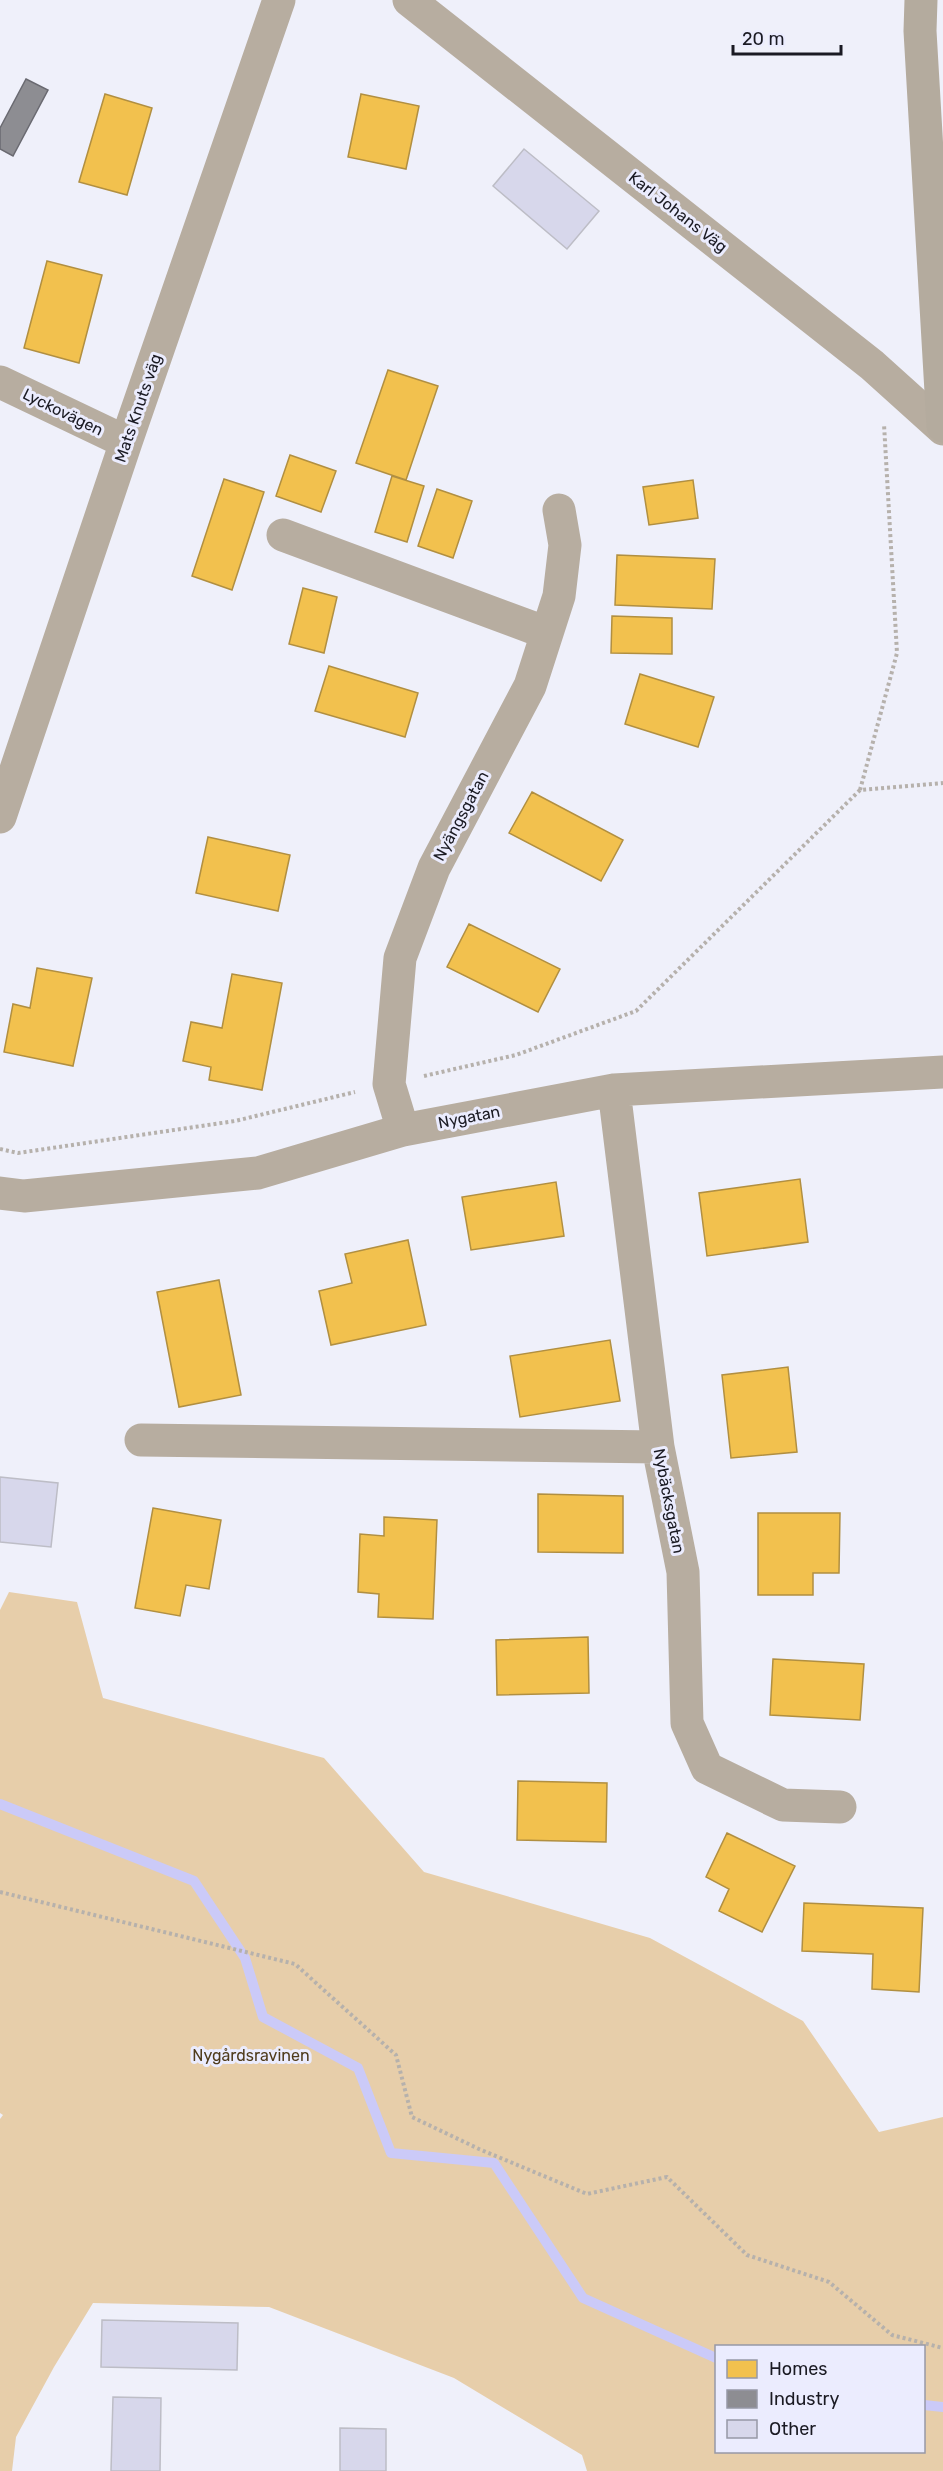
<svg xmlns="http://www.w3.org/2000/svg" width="943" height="2471" font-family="Rubik,sans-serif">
	<rect width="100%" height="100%" fill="#eff0fa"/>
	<!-- forest -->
	<path fill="#e7ceaa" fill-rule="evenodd" d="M9,1592L77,1602L103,1698L324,1758L424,1872L650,1938L803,2021L879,2132L943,2117V2471H587L582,2455L454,2378L269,2307L93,2303L54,2367L16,2437L12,2471H0V2119L3,2115L0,2113V1610ZM716,2346H924V2452H716Z"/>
	<!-- homes -->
	<path fill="#f2c14e" stroke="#b18f41" stroke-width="1.5" d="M105,94L152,108L127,195L79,182Z
		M361,94L419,106L406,169L348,157Z
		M47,261L102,275L79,363L24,348Z
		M388,370L438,386L406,480L356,463Z
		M290,455L336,471L321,512L276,496Z
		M392,476L424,486L407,542L375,532Z
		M224,479L264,492L232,590L192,576Z
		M693,480L698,518L649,525L643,487Z
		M437,489L472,501L453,558L418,546Z
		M617,555L715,559L712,609L615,605Z
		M303,588L337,597L324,653L289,644Z
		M612,616L672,618V654L611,653Z
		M329,666L418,693L405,737L315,711Z
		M640,674L714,697L698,747L625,724Z
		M532,792L623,840L601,881L509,833Z
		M208,837L290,855L278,911L196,893Z
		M469,924L560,969L538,1012L447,967Z
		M37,968L92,978L73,1066L4,1052L13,1004L30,1008Z
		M232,974L282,983L262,1090L209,1080L211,1067L183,1061L191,1022L222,1028Z
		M800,1179L808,1242L707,1256L699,1193Z
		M556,1182L564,1236L471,1250L462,1197Z
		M408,1240L426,1325L331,1345L319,1291L352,1283L345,1254Z
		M219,1280L241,1395L179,1407L157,1292Z
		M610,1340L620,1401L520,1417L510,1356Z
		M788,1367L797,1452L731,1458L722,1375Z
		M538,1494L623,1496V1553L538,1552Z
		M153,1508L221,1520L209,1589L186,1585L180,1616L135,1608Z
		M758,1513H840L839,1573H813V1595H758Z
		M384,1517L437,1520L433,1619L378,1617L379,1594L358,1592L360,1534L384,1536Z
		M588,1637L589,1693L497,1695L496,1640Z
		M773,1659L864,1664L860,1720L770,1715Z
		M518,1781L607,1783L606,1842L517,1840Z
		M727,1833L795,1866L762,1932L719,1911L729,1889L706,1877Z
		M804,1903L923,1908L919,1992L872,1989L873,1954L802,1951Z"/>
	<!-- industry -->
	<path fill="#8d8d92" stroke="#6a6a71" stroke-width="1.5" d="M26,79L48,90L13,156L0,149V128Z"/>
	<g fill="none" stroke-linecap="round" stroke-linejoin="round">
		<!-- stream -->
		<path stroke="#cbcaf8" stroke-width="10" d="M0,1804L194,1881L245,1958L263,2017L358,2068L391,2153L494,2163L583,2298L716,2358
			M924,2405L943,2407"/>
	</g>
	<!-- building -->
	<path fill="#d7d7eb" stroke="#bdbdc6" stroke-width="1.5" d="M524,149L599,211L567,249L493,186Z
		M0,1477L58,1483L51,1547L0,1542Z
		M102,2320L238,2323L237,2370L101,2367Z
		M113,2397L161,2398L160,2471H111Z
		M340,2428L386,2429V2471H340Z"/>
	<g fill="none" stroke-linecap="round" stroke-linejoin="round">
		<!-- path -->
		<path stroke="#b6b1ac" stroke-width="4" stroke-dasharray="3 3" stroke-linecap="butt" d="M860,790L897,653L884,424
			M424,1076L516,1055L636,1011L860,790L943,783
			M0,1149L18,1153L235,1121L355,1092
			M0,1892L295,1964L396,2055L412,2117L479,2149L587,2194L667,2177L747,2255L829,2282L892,2335L943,2348"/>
		<!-- street -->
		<path stroke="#b7ada0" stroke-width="33" d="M409,0L872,365L943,429
			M0,382L126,442
			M283,535L547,633
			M0,817L126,442L279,0
			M614,1090L658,1447L683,1572L687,1723L707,1768L783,1805L840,1807
			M403,1130L389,1084L400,958L434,868L530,686L559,596L565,545L559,510
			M0,1193L24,1196L258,1173L403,1130L614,1090L943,1072
			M141,1440L658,1447"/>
		<!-- secondary -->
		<path stroke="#b4ab9e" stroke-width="33" d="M921,0L920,31L943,426"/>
	</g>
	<g text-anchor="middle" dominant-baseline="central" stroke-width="6" stroke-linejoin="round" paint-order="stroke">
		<!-- street labels -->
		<g font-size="16" fill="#1a1a23" stroke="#ebecfe">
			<text transform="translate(678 212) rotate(38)">Karl Johans Väg</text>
			<text transform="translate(138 408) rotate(-71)">Mats Knuts väg</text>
			<text transform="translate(63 412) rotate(26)">Lyckovägen</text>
			<text transform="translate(461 816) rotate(-62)">Nyängsgatan</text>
			<text transform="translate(469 1117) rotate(-11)">Nygatan</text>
			<text transform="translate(669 1501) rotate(79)">Nybäcksgatan</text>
		</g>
		<!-- park labels -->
		<g font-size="16" fill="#4f3b1b" stroke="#ebecfe">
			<text x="251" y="2055">Nygårdsravinen</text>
		</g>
	</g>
	<!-- legend -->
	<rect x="715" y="2345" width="210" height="108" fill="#ebecfe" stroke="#9798a6" stroke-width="1.5"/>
	<rect x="727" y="2360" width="30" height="18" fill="#f2c14e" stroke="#9798a6" stroke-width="1.5"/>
	<text x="769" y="2375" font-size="18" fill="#1a1a23">Homes</text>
	<rect x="727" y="2390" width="30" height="18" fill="#8d8d92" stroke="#9798a6" stroke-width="1.5"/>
	<text x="769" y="2405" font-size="18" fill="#1a1a23">Industry</text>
	<rect x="727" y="2420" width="30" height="18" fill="#d7d7eb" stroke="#9798a6" stroke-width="1.5"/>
	<text x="769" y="2435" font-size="18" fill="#1a1a23">Other</text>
	<!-- scale -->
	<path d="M733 45v9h108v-9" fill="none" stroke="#1a1a23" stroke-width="3"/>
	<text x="742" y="45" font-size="18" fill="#1a1a23" stroke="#ebecfe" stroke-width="4.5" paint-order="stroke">20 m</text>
</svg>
